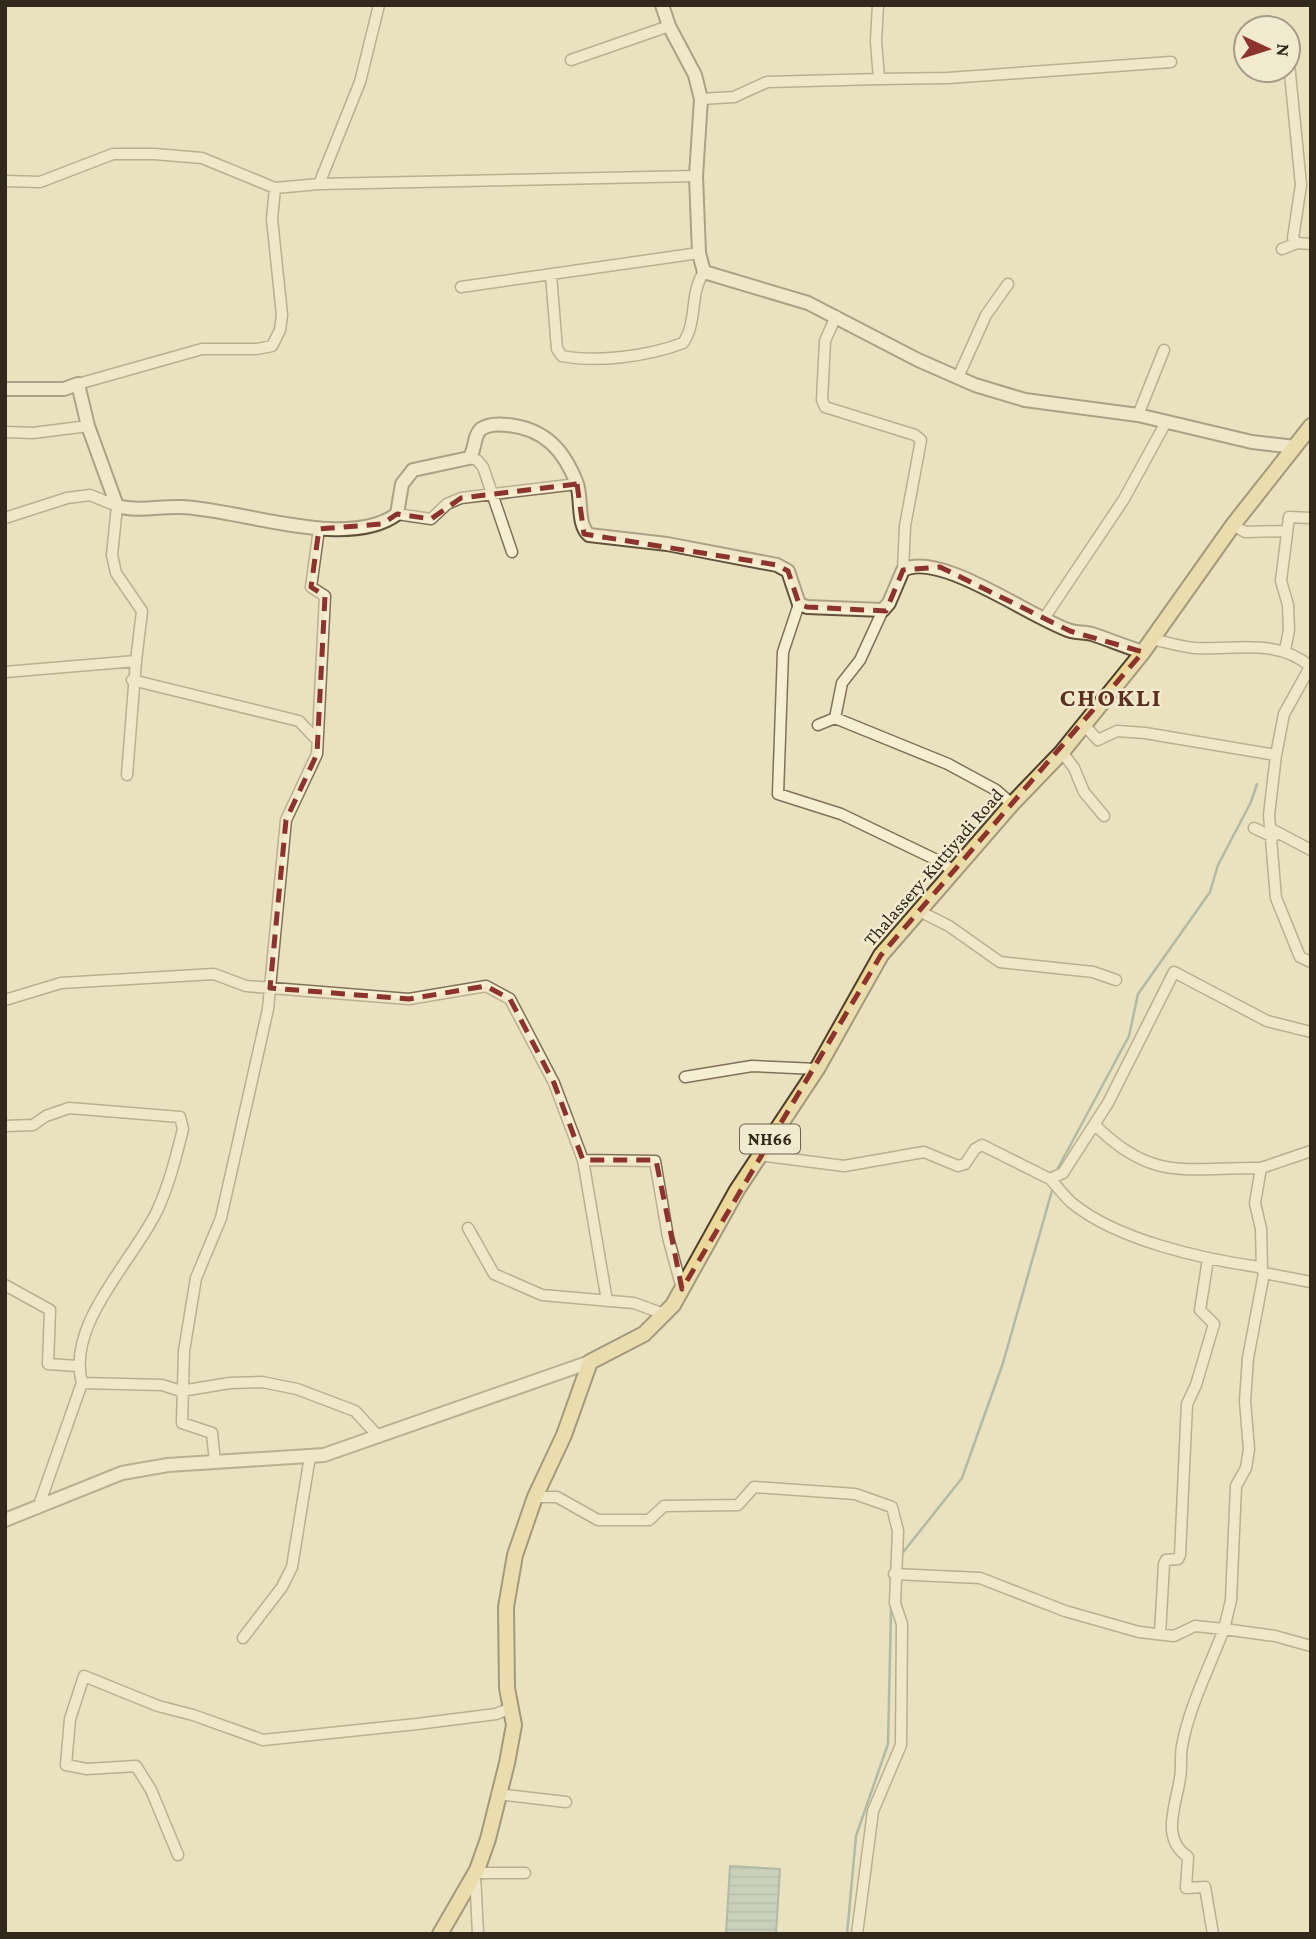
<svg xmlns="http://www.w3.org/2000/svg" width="1316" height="1939" font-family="'Crimson Pro',serif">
	<defs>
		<pattern id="water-rules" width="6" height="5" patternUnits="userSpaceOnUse" patternTransform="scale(1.75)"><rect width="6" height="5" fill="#a2bcb7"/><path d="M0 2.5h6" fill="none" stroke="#859994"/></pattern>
	</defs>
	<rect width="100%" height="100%" fill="#eae1bf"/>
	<!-- water -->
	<path fill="url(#water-rules)" stroke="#6a8984" stroke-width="2" d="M730,1866L780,1869L776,1934H726Z"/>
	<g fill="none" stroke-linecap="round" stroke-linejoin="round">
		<!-- stream -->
		<path stroke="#6a8984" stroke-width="2.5" d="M1058,1168L1129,1036L1138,994L1210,892L1218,865L1251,802L1257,784
			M901,1555L962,1478L1003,1363L1053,1187
			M847,1934L856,1836L888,1744L892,1565"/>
		<defs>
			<path id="minor" d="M1288,53L1301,185L1293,238L1297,243L1311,244
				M571,60L669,26
				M879,79L948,78L1171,62
				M701,99L734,97L767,82L879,79L876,41L878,5
				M5,181L40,182L113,154H154L202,158L275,188L319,184L696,176
				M319,184L360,82L379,5
				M1282,249L1297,243
				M551,275L557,349L562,356C597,363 649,356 683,343C698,322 689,293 704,272
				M461,287L699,253
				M836,316L825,341L822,400L825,407L915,435L921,440L905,526L903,570
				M959,375L986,315L1008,284
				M78,384L202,349H257L272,346L280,330L282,315L272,219L275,188
				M1138,415L1164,350
				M5,432L33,433L88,426
				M469,458L477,460L483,467L512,552
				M397,514L431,519L447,504L461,498L577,484
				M5,518L67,498L90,495L117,506L112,555L116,573L142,611L136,661L5,672
				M1233,525L1245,532L1287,531
				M799,604L783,652L778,794L841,814L941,862L953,871
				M883,610L860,660L842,683L835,718L948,764L996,790L1012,804
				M1045,617L1124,499L1165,424
				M1152,639C1166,642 1181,647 1195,648C1236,650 1278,638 1311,667
				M1285,650L1289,630L1288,605L1281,581L1289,517L1311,518
				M132,680L299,721L317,740
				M818,725L835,718
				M1084,725L1098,740L1117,731L1145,733L1276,755L1269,815L1276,898L1300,957L1311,962
				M1062,752L1074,768L1084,792L1104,816
				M1276,755L1284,714L1310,667
				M127,775L136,661
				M1254,828L1273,837
				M1273,830L1311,850
				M919,911L949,926L1000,962L1093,972L1116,980
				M5,1000L61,983L214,974L246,986L409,999L486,986L510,999L554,1083L583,1160L607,1301
				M685,1077L752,1066L817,1069
				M1095,1125C1153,1183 1187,1167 1261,1168
				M5,1126L33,1125L46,1116L69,1108L180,1117L183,1129C176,1157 169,1185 157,1211C133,1261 66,1324 82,1383L38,1508
				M759,1155L844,1166L924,1152L958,1166L965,1164L975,1149L982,1145L1050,1179
				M583,1160L655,1161L668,1237L682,1289
				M468,1228L494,1274L542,1295L634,1303L664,1314
				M1259,1267C1202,1259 1117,1240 1072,1203C1064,1196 1057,1186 1050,1179L1063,1173L1108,1103L1174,972L1267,1021L1311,1032
				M1262,1270L1261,1229L1255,1203L1261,1168L1311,1151
				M5,1285L50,1310L48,1364L77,1366
				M82,1383L162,1385L181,1391L230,1383L262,1382L297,1389L355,1411L379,1437
				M215,1462L212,1433L182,1423L184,1351L196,1278L221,1218L268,1009L286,820L317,754L325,596L311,587L319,529
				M535,1497H557L598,1520H649L664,1506L738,1505L754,1487L855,1494L892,1507L898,1531L895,1603L902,1624L901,1745L873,1811L857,1934
				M894,1574L980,1578L1065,1611L1139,1632L1174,1636L1195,1626L1224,1629L1231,1600L1236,1486L1246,1468L1249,1449L1245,1401L1248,1358L1264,1273L1311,1282
				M1160,1634L1164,1564L1166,1560L1178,1559L1180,1555L1187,1404L1196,1385L1214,1324L1200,1310L1208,1259
				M243,1638L282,1587L292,1567L310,1456
				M497,1794L566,1802
				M178,1855L151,1790L136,1766L87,1769L66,1765L70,1719L84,1676L158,1706L193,1715L263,1740L417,1724L496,1714L511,1708
				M478,1934L475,1873H525
				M1213,1934L1205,1887L1186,1888L1188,1857C1160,1838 1176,1806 1180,1778C1182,1768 1180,1757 1182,1746C1189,1707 1210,1666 1224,1629L1275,1636L1311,1646"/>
			<path id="tertiary" d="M5,1520L122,1473L168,1465L324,1455L590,1362"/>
			<path id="secondary" d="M662,5L669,26L695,75L701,99L696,176L699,253L704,272L808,303L918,360L975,385L1025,400L1138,415L1252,442L1295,447
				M5,389H64L78,384L88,426L117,506C138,512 160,506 181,507C240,509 347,551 397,514L402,484L413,470L469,458C476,450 473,436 481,429C488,424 500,424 508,425C545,429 564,450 577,484C582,500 577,525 589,535L667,544L777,565L788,571L799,604L807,607L883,610L889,603L903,570C940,550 1032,619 1071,631C1078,633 1085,632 1092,634C1110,640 1126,647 1143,652"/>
			<path id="primary" d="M440,1934L477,1870L488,1839L507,1763L514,1725L507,1688L506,1607L515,1555L535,1497L564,1435L590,1362L644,1334L673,1305L737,1190L817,1069L881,955L1012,804L1062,752L1143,652L1233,525L1311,426"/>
		</defs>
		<!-- minor casing -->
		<use href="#minor" stroke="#817159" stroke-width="13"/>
		<!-- tertiary casing -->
		<use href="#tertiary" stroke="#817159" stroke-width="16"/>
		<!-- secondary casing -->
		<use href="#secondary" stroke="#63533c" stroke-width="16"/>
		<!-- primary casing -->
		<use href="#primary" stroke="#4f402d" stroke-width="18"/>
		<!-- minor -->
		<use href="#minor" stroke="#f6eed1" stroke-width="10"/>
		<!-- tertiary -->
		<use href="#tertiary" stroke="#f6eed1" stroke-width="12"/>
		<!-- secondary -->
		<use href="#secondary" stroke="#f6eed1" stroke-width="12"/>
		<!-- primary -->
		<use href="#primary" stroke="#ecd898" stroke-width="14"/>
	</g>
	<!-- marked area -->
	<path d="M0 0H1316V1939H0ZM577,484L584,534L777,565L788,571L799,604L807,607L886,611L903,570L940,567L1070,631L1143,652L881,955L682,1289L656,1160H583L554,1083L510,999L486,986L409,999L270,988L286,820L317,754L325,596L311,587L319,529L382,524L397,514L431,519L461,498Z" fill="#eae1bf" fill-opacity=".55" fill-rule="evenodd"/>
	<path fill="none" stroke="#8c332d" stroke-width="5" stroke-dasharray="14 9" stroke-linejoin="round" d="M577,484L584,534L777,565L788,571L799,604L807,607L886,611L903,570L940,567L1070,631L1143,652L881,955L682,1289L656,1160H583L554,1083L510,999L486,986L409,999L270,988L286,820L317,754L325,596L311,587L319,529L382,524L397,514L431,519L461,498Z"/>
	<g text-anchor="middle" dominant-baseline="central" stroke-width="5" stroke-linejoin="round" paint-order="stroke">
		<!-- shield labels -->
		<rect fill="#f2eace" stroke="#6c6251" stroke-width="2" x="740" y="1124.5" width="60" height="29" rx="5"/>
		<g font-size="18" font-weight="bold" fill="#32281c">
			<text x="770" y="1139">NH66</text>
		</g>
		<!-- street labels -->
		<g font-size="19" fill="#32281c" stroke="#f2eace">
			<text transform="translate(933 867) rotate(-49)">Thalassery-Kuttiyadi Road</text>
		</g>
		<!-- district labels -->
		<g font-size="26" font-weight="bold" letter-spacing="2" fill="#5c301f" stroke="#f2eace">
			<text x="1111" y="697">CHOKLI</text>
		</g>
	</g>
	<!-- border -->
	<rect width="1316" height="1939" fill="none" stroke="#32281c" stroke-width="14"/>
	<!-- north arrow -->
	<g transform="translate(1267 49) rotate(94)"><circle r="33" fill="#f2eace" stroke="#a59c87" stroke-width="2"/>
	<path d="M0-5L12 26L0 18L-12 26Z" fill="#8c332d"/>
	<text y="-10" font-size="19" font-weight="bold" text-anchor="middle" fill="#32281c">N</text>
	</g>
</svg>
